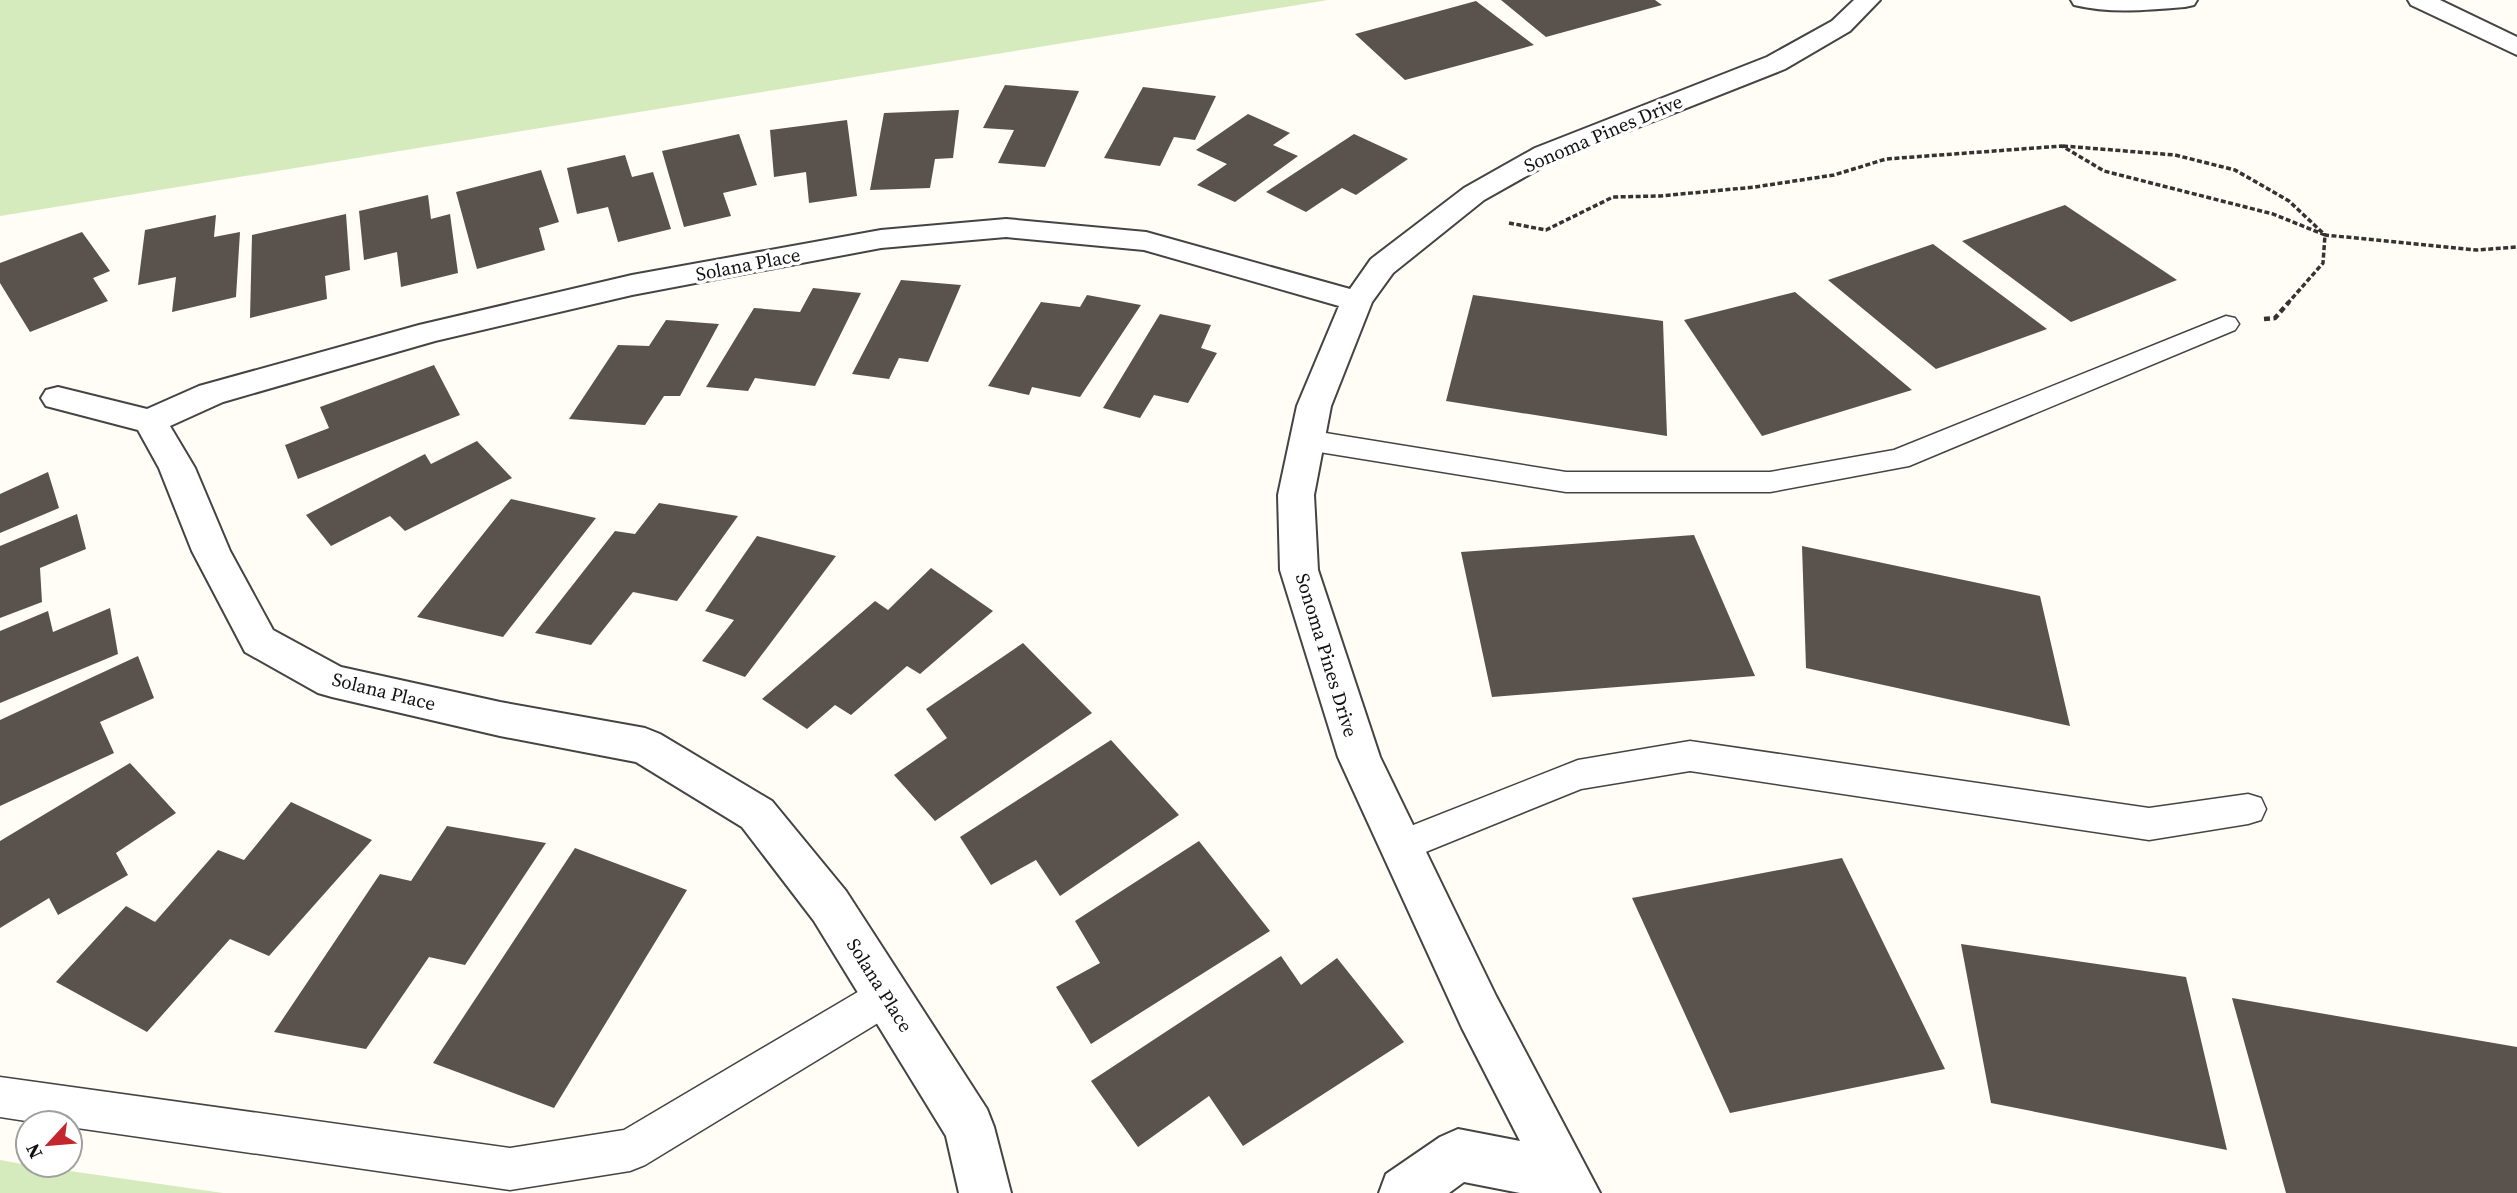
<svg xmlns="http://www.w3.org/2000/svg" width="2517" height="1193" font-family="'Source Serif 4',serif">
	<rect width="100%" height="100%" fill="#fffdf5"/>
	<!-- green -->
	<path fill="#d5ebbd" d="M0,0H1328L0,216Z
		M0,1160L28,1165L223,1193H0Z"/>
	<!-- building -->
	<path fill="#5a524d" d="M1501,0H1655L1662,5L1546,37Z
		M1476,1L1534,45L1405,80L1355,34Z
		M1005,85L1079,91L1045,167L998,163L1014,130L983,128Z
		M1143,87L1216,96L1195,140L1174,137L1160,166L1104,158Z
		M959,110L953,158L935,159L930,188L870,190L884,113Z
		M1248,114L1290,133L1273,145L1298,156L1235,202L1197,185L1227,164L1196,150Z
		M847,120L857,196L809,203L806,172L774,177L770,130Z
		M739,134L757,185L723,193L731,216L684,227L662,151Z
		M1354,134L1408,159L1356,195L1342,188L1306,212L1266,192Z
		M625,155L632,177L653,172L671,229L618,242L608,207L577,214L567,168Z
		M541,170L559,222L539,228L545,250L477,269L456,192Z
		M428,195L431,219L450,214L458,273L401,287L397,252L364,260L359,211Z
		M2065,205L2177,280L2071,322L1962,241Z
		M346,214L350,270L325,276L327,299L250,318L252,235Z
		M216,215L214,237L240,232L236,297L172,312L176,277L138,285L145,230Z
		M82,232L110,271L93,278L108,301L30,332L0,283V263Z
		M1933,244L2047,329L1936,369L1828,280Z
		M901,280L961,285L928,362L899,358L889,379L852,374Z
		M813,288L861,293L815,386L755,378L748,391L706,387L754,308L800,312Z
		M1795,292L1912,390L1762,436L1684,320Z
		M1087,295L1141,305L1080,397L1032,387L1029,395L988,386L1041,302L1080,307Z
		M1473,295L1663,321L1667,436L1446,401Z
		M1160,314L1211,325L1201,348L1217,353L1188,403L1154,395L1140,418L1103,408Z
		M666,320L719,324L680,396H664L645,425L569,419L618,345L649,346Z
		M434,365L460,415L298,479L285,445L329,428L320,407Z
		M477,441L512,478L405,531L390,516L331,546L306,515L425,454L431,464Z
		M48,472L59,508L0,533V494Z
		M511,499L596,518L503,637L417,617Z
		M659,503L738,516L677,601L633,592L591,645L535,633L615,531L635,534Z
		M77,514L86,549L40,568L42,602L0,618V546Z
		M1694,535L1755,676L1492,697L1461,552Z
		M757,536L836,556L745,677L702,661L734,620L705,611Z
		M1802,546L2040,596L2070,726L1806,668Z
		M931,568L993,611L920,674L907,666L851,715L835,705L807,729L762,699L875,601L888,610Z
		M110,608L118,654L0,703V631L48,611L53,632Z
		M1023,643L1092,713L935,821L894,775L947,738L926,709Z
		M138,656L154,698L100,722L114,753L0,806V720Z
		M1111,740L1179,815L1060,896L1036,860L991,885L960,837Z
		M130,763L176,813L116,853L128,875L58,915L49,898L0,928V841Z
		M291,802L372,840L269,956L230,939L147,1032L56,982L126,906L155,922L218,850L244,860Z
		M447,826L546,843L465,965L429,957L366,1049L274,1032L380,874L411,881Z
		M1199,841L1270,931L1091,1044L1056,987L1100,963L1075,921Z
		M575,848L687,890L554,1108L433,1063Z
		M1842,858L1945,1069L1730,1113L1632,898Z
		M1961,944L2186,977L2227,1150L1991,1103Z
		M1281,956L1301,985L1337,958L1404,1042L1243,1146L1209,1096L1138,1147L1091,1081Z
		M2232,998L2517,1047V1193H2286Z"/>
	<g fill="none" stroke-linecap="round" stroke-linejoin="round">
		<defs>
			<path id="lane" d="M2226,316L2235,318L2239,324L2235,330L1909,466L1770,492H1566L1307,450L1297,447L1293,440L1297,433L1307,430L1566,472H1770L1894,450Z
				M1690,741L2149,808L2248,794L2261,798L2266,809L2261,820L2248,824L2149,840L1690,771L1581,789L1401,862L1388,857L1383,846L1388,835L1578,760Z
				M887,977L901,983L907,996L901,1009L645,1165L630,1171L510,1190L70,1127V1123H39L0,1117V1077L510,1148L624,1130L873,983Z"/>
			<path id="street" d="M1854,0H1880L1850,31L1785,69L1555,160L1484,200L1393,273L1372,302L1331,406L1314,495L1318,570L1380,757L1496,996L1600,1193H1520L1464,1182L1449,1193H1379L1386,1174L1440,1137L1458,1129L1520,1141L1462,1028L1338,757L1280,570L1278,495L1297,406L1339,306L1144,250L1006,237L881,248L632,295L435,341L223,402L170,426L195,468L230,551L273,630L341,667L500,702L645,728L660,734L772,801L846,891L987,1109L994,1127L1011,1193H959L946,1136L814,921L742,827L636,762L500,736L332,697L318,693L245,652L192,551L159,468L138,430L46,406L41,398L46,390L58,387L147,409L199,386L419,325L632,275L881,230L1006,219L1146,232L1350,289L1371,259L1464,188L1535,148L1767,57L1832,21Z
				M2071,0H2197L2194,5L2185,7C2147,10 2111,14 2074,5Z
				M2408,0H2440L2517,37V55L2411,5Z"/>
		</defs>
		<!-- lane casing -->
		<use href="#lane" stroke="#444" stroke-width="3"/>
		<!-- street casing -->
		<use href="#street" stroke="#444" stroke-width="4"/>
		<!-- path-far1 -->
		<path stroke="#333" stroke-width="3.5" stroke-dasharray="5 2.5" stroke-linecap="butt" d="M2063,146L2175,155L2235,170L2289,201L2325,235L2477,250L2517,247
			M1509,223L1546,230L1613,197L1660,196L1755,187L1834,175L1886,159L2062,146L2104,171L2273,214L2325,235L2323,263L2288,303"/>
		<!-- path -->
		<path stroke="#333" stroke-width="4.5" stroke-dasharray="6 3.5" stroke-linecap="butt" d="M2264,319L2275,318L2289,302"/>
		<!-- lane -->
		<use href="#lane" fill="#fff" fill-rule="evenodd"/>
		<!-- street -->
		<use href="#street" fill="#fff" fill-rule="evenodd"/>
	</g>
	<g text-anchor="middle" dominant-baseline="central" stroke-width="7" stroke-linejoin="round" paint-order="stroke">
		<!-- street labels -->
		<g font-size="19" fill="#111" stroke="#fff">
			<text transform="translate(1603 133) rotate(-23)">Sonoma Pines Drive</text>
			<text transform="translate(748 264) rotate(-11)">Solana Place</text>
			<text transform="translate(1327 655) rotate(73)">Sonoma Pines Drive</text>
			<text transform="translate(384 691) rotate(14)">Solana Place</text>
			<text transform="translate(880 985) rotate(58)">Solana Place</text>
		</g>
	</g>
	<!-- north arrow -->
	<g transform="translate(49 1144) rotate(244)"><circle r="33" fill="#ffffff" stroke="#a0a0a0" stroke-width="2"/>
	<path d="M0-5L12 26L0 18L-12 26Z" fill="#c4262e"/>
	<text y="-10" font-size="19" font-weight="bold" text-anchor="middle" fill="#111111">N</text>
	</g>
</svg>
